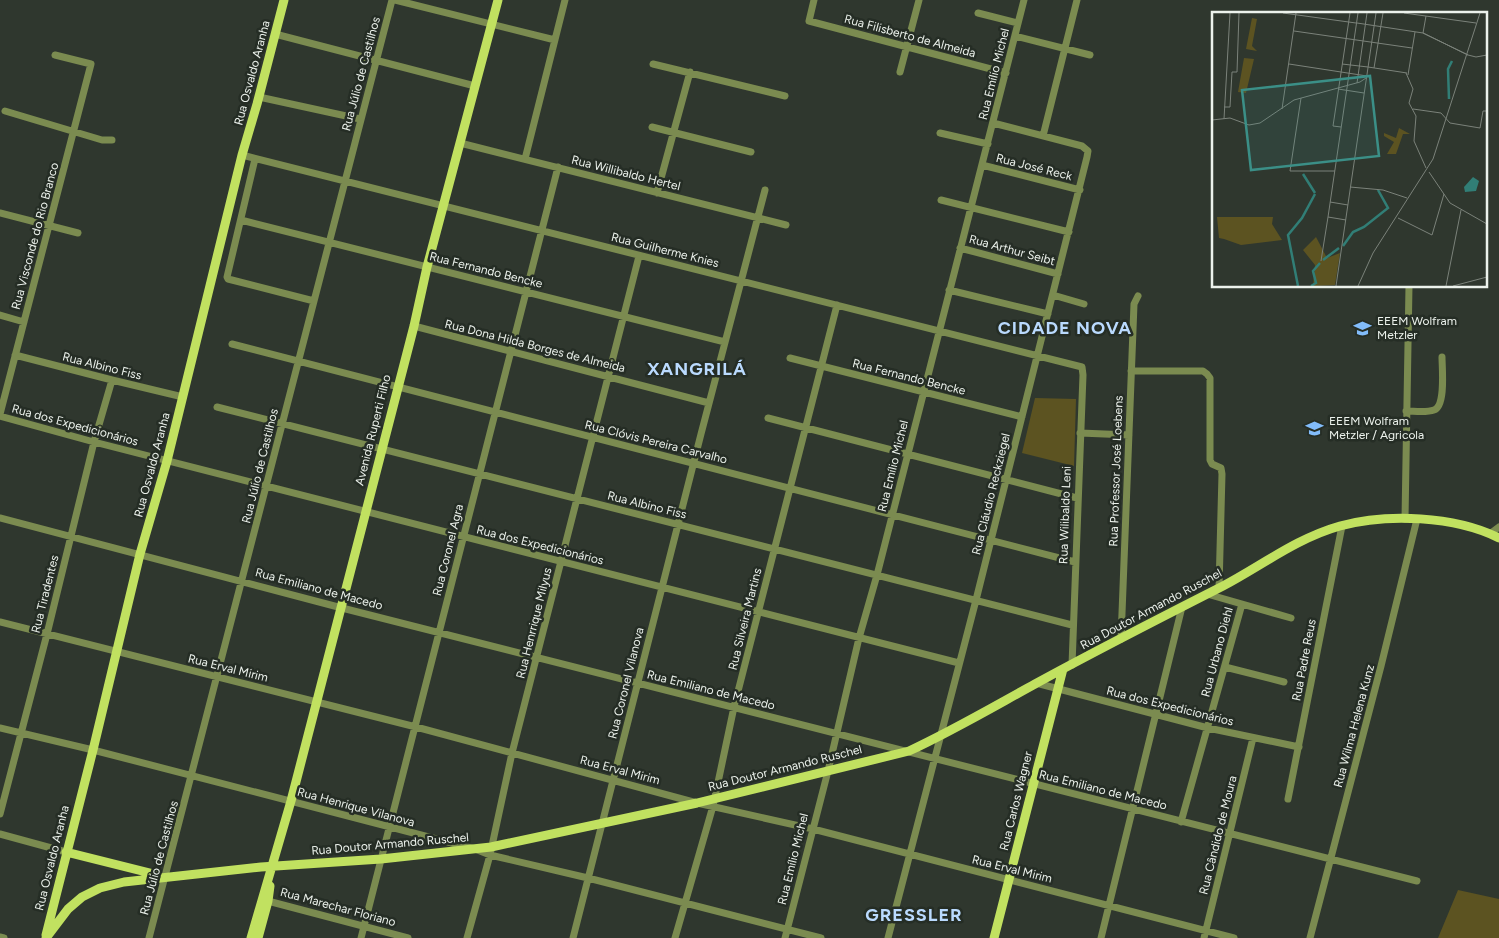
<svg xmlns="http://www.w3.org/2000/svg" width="1499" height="938" font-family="Figtree,sans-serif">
	<rect width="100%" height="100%" fill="#2f372e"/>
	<!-- green -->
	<path fill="#5c5321" d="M1035,398L1076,399L1074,466L1022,453Z
		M1458,890L1499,899V938H1438Z"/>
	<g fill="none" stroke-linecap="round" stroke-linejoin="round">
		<!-- minor -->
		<path stroke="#7b8b50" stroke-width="7" d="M395,0L555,40
			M814,0L809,21L1006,73
			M978,13L1018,23
			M275,34L475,86
			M1015,36L1090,55
			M653,64L785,96
			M900,72L919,0
			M259,97L360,119
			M5,111L102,140H112
			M652,127L751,152
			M940,133L988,144
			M1043,136L1077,0
			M460,143L786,225
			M242,155L1082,367L1083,375L1072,665
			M255,159L227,277L228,279L314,301
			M525,159L565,0
			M982,165L1080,190
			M657,193L690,72
			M941,200L1069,232
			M0,213L78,233
			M241,220L725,342
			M960,248L1058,274
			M949,290L1048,314
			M1053,295L1084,304
			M0,315L24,322
			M414,326L709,403
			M232,344L1075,562
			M15,355L112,380L183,397
			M790,358L1022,417
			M1131,371H1203L1207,374L1210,378V460L1212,464L1221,468L1222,474L1219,588
			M217,407L1072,625
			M1406,411C1414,411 1426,413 1434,410C1446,406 1442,368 1442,357
			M0,414L91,64L55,55
			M0,416L94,442L959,663
			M768,418L1077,498
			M1080,433L1129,435
			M0,518L342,608L1417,881
			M1405,519L1409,286
			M1491,533L1499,527
			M1207,594L1291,618
			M0,622L416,727L697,803L813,829L1234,938
			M1121,639L1134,304L1138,296
			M1225,667L1284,682
			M1036,683L1208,728L1299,747
			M0,728L93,750L475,849L490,855L588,878L821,938
			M1288,799L1342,526
			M0,814L47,634L94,442L112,380
			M1181,822L1242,604
			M0,834L66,852
			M264,900L408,938
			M0,937L4,938
			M149,938C232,626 309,312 392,0
			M361,938L558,167
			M467,938L490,855L512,753L639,256
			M573,938L701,434L765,190
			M675,938L713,806L734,707L837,305
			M785,938L828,771L859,638L877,575L1024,0
			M888,938L976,600L1087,157L1088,151L1082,146L993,123
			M1101,938L1182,607
			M1204,938L1253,738
			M1310,938L1381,666L1417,519"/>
		<!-- major -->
		<path stroke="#c1e160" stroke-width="9" d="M66,852L158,875
			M46,935L93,750L140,554L167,461L242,155L257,104L284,0
			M46,938L68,909L82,897L100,888L124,882L261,867L381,859L491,847L697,803L909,751C952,731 993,707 1035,684C1097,650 1160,618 1223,586C1261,566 1297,538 1340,526C1387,513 1455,516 1499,538
			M251,938L291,801L414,326L427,267L498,0
			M258,938L268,901L270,886
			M994,938L1063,669"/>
	</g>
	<!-- icons -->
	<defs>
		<symbol id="university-bare" viewBox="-9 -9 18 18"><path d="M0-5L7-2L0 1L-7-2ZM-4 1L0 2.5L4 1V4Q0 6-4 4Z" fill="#82bcfa" stroke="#252d25" stroke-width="2.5" paint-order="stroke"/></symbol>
	</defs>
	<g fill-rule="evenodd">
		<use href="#university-bare" x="1350" y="316" width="25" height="25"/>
		<use href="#university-bare" x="1302" y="416" width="25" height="25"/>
	</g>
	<g text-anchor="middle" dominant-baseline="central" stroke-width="5" stroke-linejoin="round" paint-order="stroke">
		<!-- street labels -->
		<g font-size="12" fill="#ecf2ec" stroke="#252d25">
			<text transform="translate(910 36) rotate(15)">Rua Filisberto de Almeida</text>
			<text transform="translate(252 73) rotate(-75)">Rua Osvaldo Aranha</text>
			<text transform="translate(361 74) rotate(-75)">Rua Júlio de Castilhos</text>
			<text transform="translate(994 74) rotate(-76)">Rua Emílio Michel</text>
			<text transform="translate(1034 167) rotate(14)">Rua José Reck</text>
			<text transform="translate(626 173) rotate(14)">Rua Willibaldo Hertel</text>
			<text transform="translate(35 236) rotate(-75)">Rua Visconde do Rio Branco</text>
			<text transform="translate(665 250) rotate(14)">Rua Guilherme Knies</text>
			<text transform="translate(1012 250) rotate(15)">Rua Arthur Seibt</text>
			<text transform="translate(486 270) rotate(14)">Rua Fernando Bencke</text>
			<text transform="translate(535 346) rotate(14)">Rua Dona Hilda Borges de Almeida</text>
			<text transform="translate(102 366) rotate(14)">Rua Albino Fiss</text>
			<text transform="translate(909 377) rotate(14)">Rua Fernando Bencke</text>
			<text transform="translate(75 425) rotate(15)">Rua dos Expedicionários</text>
			<text transform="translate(373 430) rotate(-76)">Avenida Ruperti Filho</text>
			<text transform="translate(656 442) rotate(14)">Rua Clóvis Pereira Carvalho</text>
			<text transform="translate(152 465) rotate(-75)">Rua Osvaldo Aranha</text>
			<text transform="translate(260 466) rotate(-76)">Rua Júlio de Castilhos</text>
			<text transform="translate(893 466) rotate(-76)">Rua Emílio Michel</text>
			<text transform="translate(1116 471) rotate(-88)">Rua Professor José Loebens</text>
			<text transform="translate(991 494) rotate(-76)">Rua Cláudio Reckziegel</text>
			<text transform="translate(647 505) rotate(14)">Rua Albino Fiss</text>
			<text transform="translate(1065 515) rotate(-88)">Rua Wilibaldo Leni</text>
			<text transform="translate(540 545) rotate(14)">Rua dos Expedicionários</text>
			<text transform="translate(448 550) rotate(-76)">Rua Coronel Agra</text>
			<text transform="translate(319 589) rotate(15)">Rua Emiliano de Macedo</text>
			<text transform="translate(45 594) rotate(-76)">Rua Tiradentes</text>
			<text transform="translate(1151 609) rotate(-28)">Rua Doutor Armando Ruschel</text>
			<text transform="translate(745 619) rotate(-76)">Rua Silveira Martins</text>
			<text transform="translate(534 623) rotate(-76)">Rua Henrrique Milyus</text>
			<text transform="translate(1217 652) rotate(-75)">Rua Urbano Diehl</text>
			<text transform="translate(1304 660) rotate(-79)">Rua Padre Reus</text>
			<text transform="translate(228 668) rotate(14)">Rua Erval Mirim</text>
			<text transform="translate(626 683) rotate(-76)">Rua Coronel Vilanova</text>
			<text transform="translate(711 690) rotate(14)">Rua Emiliano de Macedo</text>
			<text transform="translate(1170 706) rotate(14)">Rua dos Expedicionários</text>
			<text transform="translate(1354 726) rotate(-75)">Rua Wilma Helena Kunz</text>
			<text transform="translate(785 768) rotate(-14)">Rua Doutor Armando Ruschel</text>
			<text transform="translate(620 770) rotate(15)">Rua Erval Mirim</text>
			<text transform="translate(1103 790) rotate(14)">Rua Emiliano de Macedo</text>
			<text transform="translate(1016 801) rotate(-76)">Rua Carlos Wagner</text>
			<text transform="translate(356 807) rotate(15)">Rua Henrique Vilanova</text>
			<text transform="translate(1218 835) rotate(-76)">Rua Cândido de Moura</text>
			<text transform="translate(390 844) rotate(-5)">Rua Doutor Armando Ruschel</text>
			<text transform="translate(52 858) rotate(-76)">Rua Osvaldo Aranha</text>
			<text transform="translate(159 858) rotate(-75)">Rua Júlio de Castilhos</text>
			<text transform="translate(793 859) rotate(-76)">Rua Emílio Michel</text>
			<text transform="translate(1012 869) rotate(14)">Rua Erval Mirim</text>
			<text transform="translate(338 907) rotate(15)">Rua Marechar Floriano</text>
		</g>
		<!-- poi labels -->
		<g font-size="12" fill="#ecf2ec" stroke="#252d25" text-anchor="start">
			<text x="1377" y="321">EEEM Wolfram<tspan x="1377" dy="14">Metzler</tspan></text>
			<text x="1329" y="421">EEEM Wolfram<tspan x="1329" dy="14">Metzler / Agricola</tspan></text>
		</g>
		<!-- district labels -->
		<g font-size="18" font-weight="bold" letter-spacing="1" fill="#badafe" stroke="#252d25">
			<text x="1065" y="328">CIDADE NOVA</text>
			<text x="697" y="369">XANGRILÁ</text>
			<text x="914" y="915">GRESSLER</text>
		</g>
	</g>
	<!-- overview -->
	<g transform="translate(1212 12)">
		<rect width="275" height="275" fill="#2f372e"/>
		<path d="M40,6L45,7L40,34L45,39L34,37ZM32,46L42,47L34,81L26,80ZM187,116L198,122H191L184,142H175L182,130L172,124V121L184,126ZM5,205H61L60,212L70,228L29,233L12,227L7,226ZM104,225L115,246L128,241L123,273L101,274L103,253L91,238Z" fill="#5c5321"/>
		<path d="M261,165L267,169L264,179L253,180L252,175Z" fill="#317e76"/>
		<path fill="none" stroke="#317e76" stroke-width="2.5" d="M237,87L236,57L240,49M91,162L103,181M131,234L141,220L152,215L176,196L166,178M111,248L127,236M86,274L76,223L90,206L103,182M99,274L104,271L101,259L108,251"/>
		<path fill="none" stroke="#7b827a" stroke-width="1" d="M71,1L144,11M192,1L264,11M145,11L211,21L256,43L211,21M82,19L200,36M211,21L214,4M256,43L264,45L275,43M77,52L155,64M130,52L156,55M156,55L195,61M162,56L171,1M194,61L201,77L197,91L204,104L202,129L214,156M196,63L203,20M145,71L155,1M126,77L152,81M89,86L78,159H123M12,95H18L20,60H25L27,1M70,97L84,1M201,97L229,101L238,111L268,116L271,99H275M12,107L18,1M0,108L18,106L37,113L48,111L82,88L148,70L154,66M129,115L121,114L138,1M217,160L238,191L275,212M138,175L171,178L195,186M118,190L136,193M186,206L220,223L232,182M134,208L116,205L146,1M109,249L116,205M124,274L164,1M146,274L161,241L221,147L268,1M234,274L249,198M241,274L275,265"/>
		<path fill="#3b8f87" fill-opacity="0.15" stroke="#3b8f87" stroke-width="2.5" d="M158,64L167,144L39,158L30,78Z"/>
		<rect width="275" height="275" fill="none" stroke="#ecf2ec" stroke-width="2.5"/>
	</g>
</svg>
